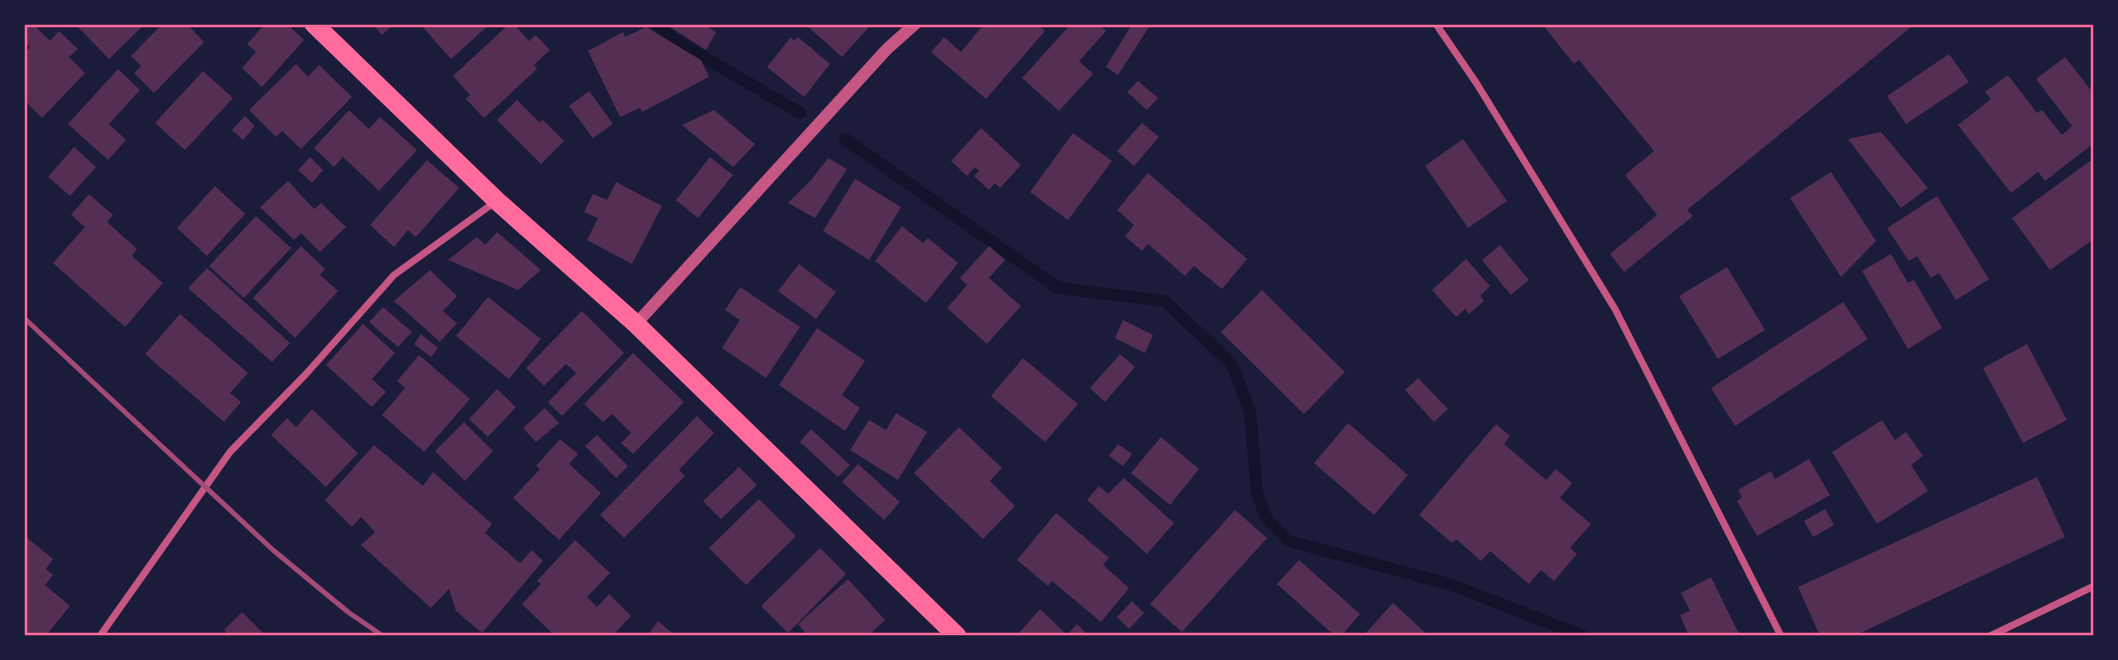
<svg xmlns="http://www.w3.org/2000/svg" width="2118" height="660" font-family="'Public Sans',sans-serif">
	<rect width="100%" height="100%" fill="#1b1b3a"/>
	<g fill="none" stroke-linecap="round" stroke-linejoin="round">
		<!-- stream -->
		<path stroke="#12122b" stroke-width="12" d="M656,24L678,42L800,113
			M845,139L1058,288L1165,301L1232,364L1250,412L1257,492L1266,518L1289,541L1452,585L1583,636"/>
	</g>
	<!-- building -->
	<path fill="#542f53" d="M27,24H33L50,41L59,31L78,49L69,57L85,73L42,118L24,100V53L30,47L24,42V27Z
		M75,24H145L109,59Z
		M162,24H187L204,42L154,93L134,73L141,66L131,56Z
		M265,24H277L279,26L281,24H287L304,40L262,87L242,68L256,52L247,44Z
		M373,24H394L382,35Z
		M420,24H490L451,59Z
		M509,24H514L529,41L536,35L550,50L534,65L537,69L484,118L466,99L470,95L453,76Z
		M672,24H704L716,32L706,50L670,27Z
		M805,24H866L869,27L842,57Z
		M984,24H1038L1045,31L986,99L931,52L944,37L961,52Z
		M1071,24H1099L1106,31L1079,61L1093,74L1059,111L1022,78Z
		M1132,24H1145L1149,27L1118,75L1106,67Z
		M1542,24H1915L1687,210L1693,216L1624,272L1610,254L1657,215L1625,175L1654,151L1579,60L1574,64Z
		M646,27L701,60L709,77L642,112L640,108L620,117L588,51L623,32L625,37Z
		M791,37L794,41L798,37L830,64L804,97L767,67Z
		M1949,54L1969,82L1906,124L1887,96Z
		M2065,57L2094,94V143L2045,181L2038,172L2011,193L1958,125L1991,99L1985,92L2008,75L2037,113L2042,110L2062,135L2072,126L2036,79Z
		M296,64L308,77L319,65L352,97L301,149L282,131L276,137L249,110Z
		M118,69L140,90L109,124L126,140L108,160L68,124Z
		M203,71L233,98L185,150L155,123Z
		M1138,81L1158,98L1147,110L1127,92Z
		M589,91L613,124L593,138L569,106Z
		M517,100L539,122L543,120L564,141L541,164L497,120Z
		M349,110L369,129L380,117L417,150L379,191L343,157L334,167L314,148Z
		M714,110L755,144L733,167L682,125Z
		M245,116L255,126L243,140L232,130Z
		M1142,123L1159,137L1134,166L1117,151Z
		M981,128L1021,165L1000,188L995,183L989,190L974,176L979,171L975,167L967,176L951,161Z
		M1881,132L1928,188L1901,208L1848,139Z
		M1073,133L1112,161L1068,220L1030,192Z
		M1463,139L1507,201L1468,228L1425,166Z
		M74,147L96,167L70,196L48,177Z
		M310,157L323,170L312,183L298,170Z
		M710,157L733,175L698,218L676,200Z
		M828,158L847,169L815,218L788,203L812,179Z
		M2094,158V239L2050,270L2012,218Z
		M427,160L459,188L416,237L408,230L394,247L370,225Z
		M1831,172L1876,241L1841,277L1790,198Z
		M1148,173L1247,259L1222,289L1194,266L1185,276L1148,244L1142,251L1125,236L1134,225L1117,210Z
		M855,179L901,207L869,260L823,231Z
		M288,181L314,209L321,203L346,227L320,252L301,233L294,240L260,207Z
		M616,182L662,206L632,264L587,240L598,218L584,212L593,194L607,200Z
		M215,186L245,214L207,256L177,228Z
		M89,194L113,215L107,222L137,249L132,256L163,283L125,327L53,263L85,227L71,215Z
		M1937,196L1989,279L1956,300L1939,273L1931,278L1917,256L1909,261L1887,228Z
		M256,216L291,248L244,298L209,266Z
		M902,226L923,243L928,238L958,263L926,303L875,261Z
		M497,232L541,270L518,290L448,260L477,237L485,245Z
		M1500,245L1529,280L1511,295L1482,260Z
		M301,246L325,269L320,275L338,291L295,338L253,298Z
		M989,246L1005,260L989,278L1021,306L987,344L947,308L967,285L960,278Z
		M1891,254L1908,283L1914,280L1942,328L1908,349L1862,271Z
		M1466,259L1490,286L1480,296L1484,301L1469,314L1465,309L1456,317L1432,290Z
		M799,264L836,292L816,319L778,291Z
		M1727,267L1765,330L1718,359L1679,296Z
		M207,268L290,343L272,362L188,288Z
		M430,270L457,296L443,311L457,323L440,342L394,301Z
		M740,287L800,327L766,378L722,348L740,320L725,310Z
		M1262,290L1345,372L1304,414L1221,332Z
		M488,297L541,339L509,379L456,336Z
		M1843,302L1868,339L1735,426L1711,388Z
		M383,307L412,332L398,347L369,322Z
		M582,311L624,353L562,416L548,402L576,373L566,364L544,386L526,368Z
		M180,314L248,373L230,393L241,402L224,422L145,354Z
		M1123,320L1153,335L1145,353L1115,338Z
		M363,324L395,353L372,379L386,392L372,407L326,365Z
		M817,328L865,361L842,395L860,408L845,431L779,385Z
		M421,334L438,348L431,357L414,344Z
		M2027,344L2067,420L2023,443L1983,368Z
		M633,353L684,402L633,454L621,443L631,433L612,414L603,422L584,404Z
		M1120,354L1135,367L1105,402L1090,388Z
		M419,355L470,399L424,452L382,415L405,388L397,381Z
		M1023,358L1078,404L1045,442L991,396Z
		M1418,378L1448,409L1434,422L1405,390Z
		M497,389L516,407L488,437L469,419Z
		M545,408L559,423L536,442L523,428Z
		M312,409L358,453L326,487L271,435L287,418L296,427Z
		M896,413L927,432L898,480L850,450L869,420L886,430Z
		M697,416L714,433L679,470L685,476L624,538L600,515Z
		M1882,420L1895,440L1906,432L1923,456L1911,465L1928,491L1877,524L1832,452Z
		M464,422L493,451L465,481L435,451Z
		M1348,423L1408,475L1374,515L1314,463Z
		M1496,424L1510,436L1504,444L1546,480L1556,469L1572,483L1560,498L1591,524L1570,548L1577,554L1554,581L1541,570L1529,584L1490,551L1481,561L1456,539L1452,543L1419,515Z
		M959,427L1002,468L990,481L1015,506L983,539L914,473Z
		M811,429L850,465L838,477L800,442Z
		M597,435L628,466L616,478L585,446Z
		M1161,437L1199,469L1170,505L1131,473Z
		M560,439L578,454L569,464L601,493L559,540L513,498L540,469L536,466Z
		M1118,444L1132,454L1123,466L1109,456Z
		M374,445L423,486L433,472L492,524L485,533L520,563L532,550L543,561L482,633L456,611L449,589L431,608L361,545L375,532L361,517L352,527L325,500Z
		M1809,459L1830,495L1757,536L1737,501L1742,497L1738,490L1771,471L1775,479Z
		M858,464L900,502L884,520L842,482Z
		M739,467L757,485L721,519L703,501Z
		M2037,477L2065,537L1854,636H1820L1798,587Z
		M1124,478L1174,523L1147,554L1087,500L1099,486L1108,494Z
		M759,499L796,536L746,585L709,548Z
		M1825,509L1834,525L1813,537L1804,521Z
		M1235,510L1267,538L1182,632L1150,604Z
		M1056,513L1109,558L1103,565L1129,588L1101,622L1052,581L1048,586L1017,560Z
		M24,535L53,559L46,569L53,575L45,585L70,606L48,633L51,636H24Z
		M575,540L610,573L587,597L597,607L609,594L631,616L612,636H555L522,604L541,584L537,581Z
		M820,548L846,574L788,633L761,606Z
		M1299,560L1360,614L1341,636H1335L1277,584Z
		M1711,577L1740,636H1689L1680,615L1690,611L1681,593Z
		M848,579L885,620L868,636H808L798,624Z
		M1132,601L1144,613L1129,629L1117,617Z
		M1393,603L1429,636H1363Z
		M1040,609L1067,635L1077,624L1089,636H1016Z
		M242,612L266,636H229L224,630Z
		M658,621L676,636H647Z"/>
	<g fill="none" stroke-linecap="round" stroke-linejoin="round">
		<!-- minor -->
		<path stroke="#c65784" stroke-width="7" d="M1436,24L1477,84L1615,309L1781,636
			M100,636L230,452L306,374L394,275L495,202
			M1990,636L2094,586"/>
		<!-- tertiary -->
		<path stroke="#c65784" stroke-width="12" d="M636,324L887,49L915,24"/>
		<!-- trunk -->
		<path stroke="#ff6b9d" stroke-width="19" d="M314,24L497,201L636,324L957,636"/>
		<!-- rail -->
		<path stroke="#a44b75" stroke-width="5" d="M24,318L273,550L348,612L383,636"/>
	</g>
	<!-- border -->
	<rect width="2118" height="660" fill="none" stroke="#1b1b3a" stroke-width="52"/>
	<rect x="26" y="26" width="2066" height="608" fill="none" stroke="#ff6b9d" stroke-width="2.5"/>
</svg>
